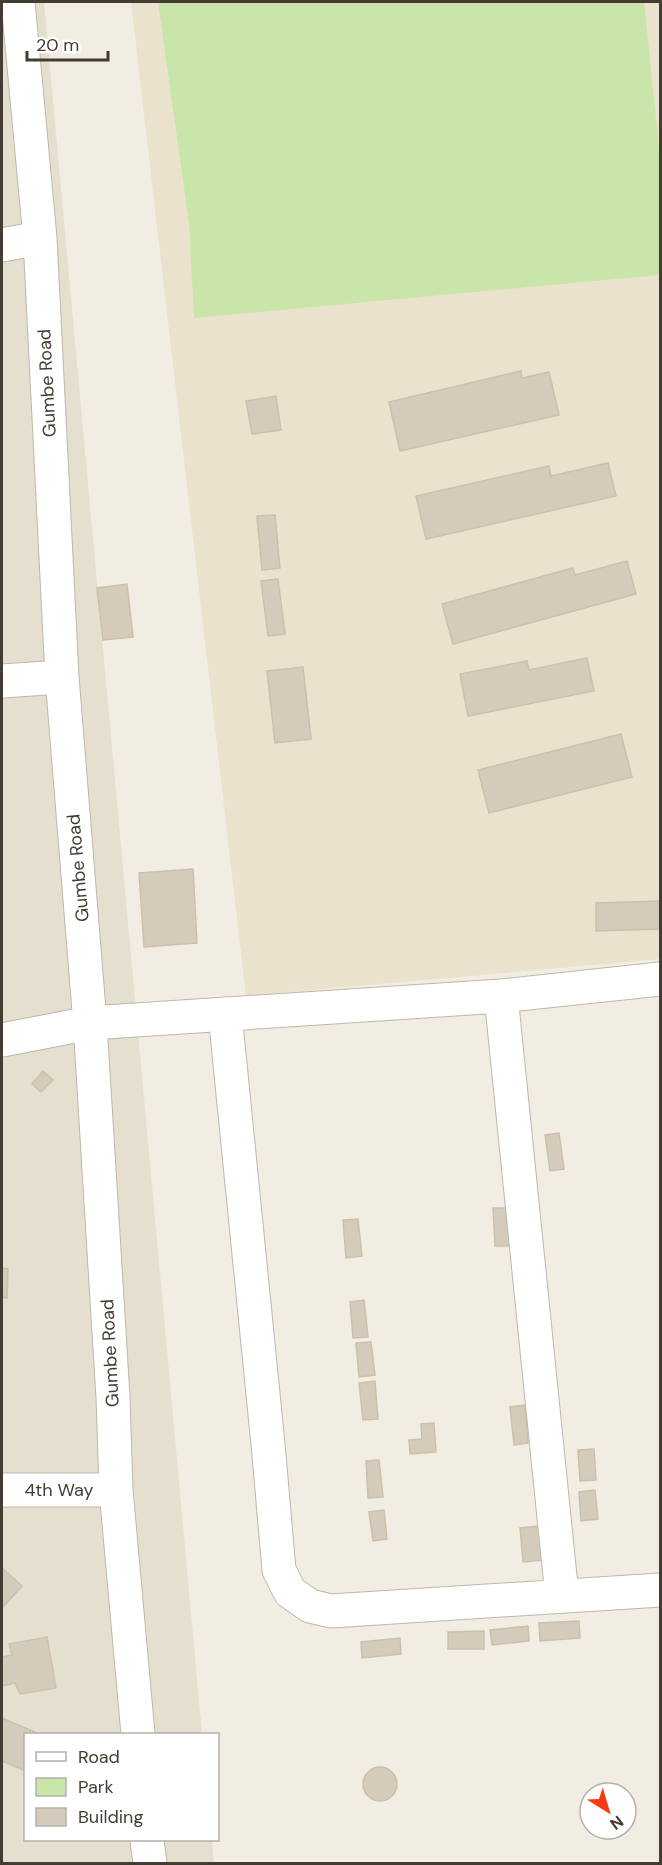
<svg xmlns="http://www.w3.org/2000/svg" width="662" height="1865" font-family="'DM Sans',sans-serif">
	<rect width="100%" height="100%" fill="#f1ede2"/>
	<!-- residential -->
	<path fill="#e5dfd0" d="M2,2H44L202,1734H26V1840H212L214,1863L2,1864Z"/>
	<!-- education -->
	<path fill="#eae2cc" d="M131,2H660V959L246,996Z"/>
	<!-- green -->
	<path fill="#cae5aa" d="M158,2H644L660,156V275L194,318L189,223Z"/>
	<!-- building -->
	<path fill="#d5cbbb" stroke="#cdc0ab" stroke-width="1.5" d="M521,371L522,378L549,372L559,415L400,451L389,402Z
		M276,396L281,430L252,434L246,401Z
		M608,463L616,496L426,539L416,496L549,466L551,476Z
		M275,515L280,568L262,570L257,516Z
		M627,561L636,594L453,644L442,604L573,568L575,575Z
		M278,579L285,634L268,636L261,581Z
		M127,584L133,637L103,640L97,588Z
		M587,658L594,691L468,716L460,674L527,661L529,670Z
		M303,667L311,739L275,743L267,671Z
		M621,734L632,777L489,813L478,770Z
		M193,869L197,943L144,947L139,873Z
		M660,901V929L596,931V903Z
		M43,1071L53,1080L41,1092L32,1084Z
		M559,1133L564,1169L550,1171L545,1135Z
		M493,1208H512L513,1246H495Z
		M358,1219L362,1256L346,1258L343,1220Z
		M2,1268L8,1269L7,1298L2,1297Z
		M364,1300L368,1337L353,1338L350,1302Z
		M371,1342L375,1375L359,1377L356,1343Z
		M375,1381L378,1419L363,1420L359,1383Z
		M525,1405L528,1443L514,1445L510,1407Z
		M434,1423L436,1452L410,1454L409,1440L422,1439L421,1424Z
		M594,1449L596,1480L580,1481L578,1450Z
		M379,1460L383,1497L368,1498L366,1461Z
		M595,1490L598,1519L581,1521L579,1492Z
		M384,1510L387,1539L373,1541L369,1512Z
		M540,1526L543,1560L523,1562L520,1528Z
		M2,1568L22,1586L4,1606L2,1604Z
		M579,1621L580,1638L540,1641L539,1623Z
		M528,1626L529,1641L492,1645L490,1630Z
		M484,1631V1649H448V1632Z
		M47,1637L56,1688L20,1694L15,1683L2,1686V1657L12,1655L9,1644Z
		M400,1638L401,1654L362,1658L361,1642Z
		M2,1718L39,1734H26V1771L2,1761Z
		M363 1784a17 17 0 1 1 34 0a17 17 0 1 1-34 0Z"/>
	<g fill="none" stroke-linecap="round" stroke-linejoin="round">
		<defs>
			<path id="minor" d="M18,2L40,238L62,677L90,1023L113,1397L116,1490L138,1734
				M2,245L40,238
				M2,681L62,677
				M501,996L562,1596
				M225,1014L268,1444L279,1570L290,1592L310,1606L331,1611L660,1590
				M2,1040L90,1023L501,996L660,979
				M2,1490H116
				M147,1840L150,1864"/>
		</defs>
		<!-- minor casing -->
		<use href="#minor" stroke="#bfb7a8" stroke-width="35"/>
		<!-- minor -->
		<use href="#minor" stroke="#fff" stroke-width="33"/>
	</g>
	<g text-anchor="middle" dominant-baseline="central" stroke-width="5" stroke-linejoin="round" paint-order="stroke">
		<!-- street labels -->
		<g font-size="18" fill="#423c33" stroke="#fff">
			<text transform="translate(47 383) rotate(-93)">Gumbe Road</text>
			<text transform="translate(78 868) rotate(-95)">Gumbe Road</text>
			<text transform="translate(110 1353) rotate(-93)">Gumbe Road</text>
			<text x="59" y="1490">4th Way</text>
		</g>
	</g>
	<!-- border -->
	<rect width="662" height="1865" fill="none" stroke="#423c33" stroke-width="6"/>
	<!-- legend -->
	<rect x="24" y="1733" width="195" height="108" fill="#ffffff" stroke="#b3b1ad" stroke-width="1.5"/>
	<rect x="36" y="1752" width="30" height="9" fill="#ffffff" stroke="#b3b1ad" stroke-width="1.5"/>
	<text x="78" y="1763" font-size="18" fill="#423c33">Road</text>
	<rect x="36" y="1778" width="30" height="18" fill="#cae5aa" stroke="#b3b1ad" stroke-width="1.5"/>
	<text x="78" y="1793" font-size="18" fill="#423c33">Park</text>
	<rect x="36" y="1808" width="30" height="18" fill="#d5cbbb" stroke="#b3b1ad" stroke-width="1.5"/>
	<text x="78" y="1823" font-size="18" fill="#423c33">Building</text>
	<!-- north arrow -->
	<g transform="translate(608 1811) rotate(143)"><circle r="28" fill="#ffffff" stroke="#b3b1ad" stroke-width="1.5"/>
	<path d="M0-4.5L10 22L0 15L-10 22Z" fill="#f73a12"/>
	<text y="-9" font-size="16" font-weight="bold" text-anchor="middle" fill="#423c33">N</text>
	</g>
	<!-- scale -->
	<path d="M27 51v9h81v-9" fill="none" stroke="#423c33" stroke-width="3"/>
	<text x="36" y="51" font-size="18" fill="#423c33" stroke="#ffffff" stroke-width="4.5" paint-order="stroke">20 m</text>
</svg>
